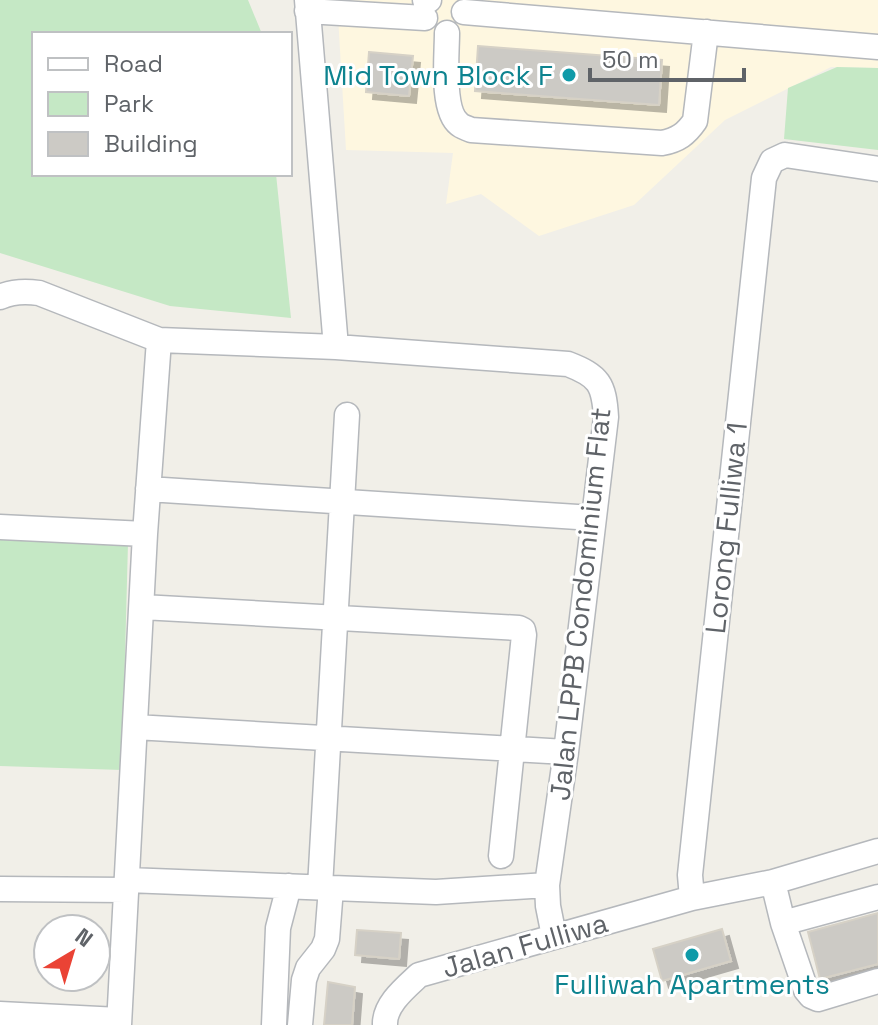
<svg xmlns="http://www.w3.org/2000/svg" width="878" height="1025" font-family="'Space Grotesk',sans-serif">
	<defs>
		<filter id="shadow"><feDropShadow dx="7" dy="7" stdDeviation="0" flood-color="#0004"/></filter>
	</defs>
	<rect width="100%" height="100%" fill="#f1efe8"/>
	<!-- commercial -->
	<path fill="#fef7e0" d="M337,0H878V68L831,67L725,120L634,205L539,236L481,194L446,204L453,153L346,150Z"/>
	<!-- green -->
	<path fill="#c5e8c5" d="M0,0H248L262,34H34V174H276L291,318L170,306L0,253Z
		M837,67L878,68V150L784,139L788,88Z
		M0,538L128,543L122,770L0,766Z"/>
	<!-- building -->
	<path fill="#cccac5" stroke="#d6d1c6" stroke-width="2" filter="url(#shadow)" d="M478,46L662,60L659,105L475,91Z
		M369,52L413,56L409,96L366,92Z
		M878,913V964L820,979L808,932Z
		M722,929L731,961L662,981L653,949Z
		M357,930L401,933L399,959L355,955Z
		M328,982L355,987L352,1025H324Z"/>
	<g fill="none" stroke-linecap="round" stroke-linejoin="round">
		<defs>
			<path id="minor" d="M307,0L336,347
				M425,0H429
				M307,11L425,18
				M464,12L878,47
				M447,33C447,55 441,110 459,124C462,127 467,128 471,130L662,143C678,140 686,134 695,121L706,32
				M0,297C13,291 25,291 39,293L159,340L336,347L568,364C599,376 604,384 606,417L566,752L547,885L548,906L554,936
				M148,489L593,518
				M0,527L145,534
				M142,607L519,628L523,630L524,635L501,856
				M135,727L566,752
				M127,880L436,892L547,885
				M773,882L783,923L806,990L811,996L818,999L878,981
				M320,887L347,415
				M0,889L126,890
				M692,898L690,875L764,178L772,161L785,155L878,169
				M783,923L878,897
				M0,1014L119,1020
				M119,1025L145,534L159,340
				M274,1025L278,928L289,886
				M300,1025L304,980L308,968L323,949L327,939L331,888
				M385,1025C384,1005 405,988 419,975L692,898L773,882L878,851"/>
		</defs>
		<!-- minor casing -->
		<use href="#minor" stroke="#b5b8bc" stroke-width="27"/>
		<!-- minor -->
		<use href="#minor" stroke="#fff" stroke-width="24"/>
	</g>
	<!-- markers -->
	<g fill="#0f9aa8" stroke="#fff" stroke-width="3">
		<circle cx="569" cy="75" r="8"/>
		<circle cx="692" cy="955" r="8"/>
	</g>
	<g text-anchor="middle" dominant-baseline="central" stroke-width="6" stroke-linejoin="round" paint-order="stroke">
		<!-- culture labels -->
		<g font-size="28" fill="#0d838f" stroke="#fff" text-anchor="end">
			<text x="553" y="75">Mid Town Block F</text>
			<text x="692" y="984" text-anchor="middle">Fulliwah Apartments</text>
		</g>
		<!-- street labels -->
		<g font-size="28" fill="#5f6368" stroke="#fff">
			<text transform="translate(726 528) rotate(-84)">Lorong Fulliwa 1</text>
			<text transform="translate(580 604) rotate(-84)">Jalan LPPB Condominium Flat</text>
			<text transform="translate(525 945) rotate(-16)">Jalan Fulliwa</text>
		</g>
	</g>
	<!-- legend -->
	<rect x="32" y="32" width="260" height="144" fill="#ffffff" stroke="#bfc1c3" stroke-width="2"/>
	<rect x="48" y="58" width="40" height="12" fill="#ffffff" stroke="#bfc1c3" stroke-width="2"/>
	<text x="104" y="72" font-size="24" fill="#5f6368">Road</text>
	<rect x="48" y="92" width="40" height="24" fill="#c5e8c5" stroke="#bfc1c3" stroke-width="2"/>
	<text x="104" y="112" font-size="24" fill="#5f6368">Park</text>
	<rect x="48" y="132" width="40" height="24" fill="#cccac5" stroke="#bfc1c3" stroke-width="2"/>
	<text x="104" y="152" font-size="24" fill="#5f6368">Building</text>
	<!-- north arrow -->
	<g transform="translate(72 953) rotate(38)"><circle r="38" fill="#ffffff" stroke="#bfc1c3" stroke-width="2"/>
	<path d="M0-6L14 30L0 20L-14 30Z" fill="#ea4335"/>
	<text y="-12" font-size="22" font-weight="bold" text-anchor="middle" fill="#5f6368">N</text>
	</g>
	<!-- scale -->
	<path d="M590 68v12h154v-12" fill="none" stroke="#5f6368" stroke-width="4"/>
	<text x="602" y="68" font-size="24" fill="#5f6368" stroke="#ffffff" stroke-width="6" paint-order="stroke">50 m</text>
</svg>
